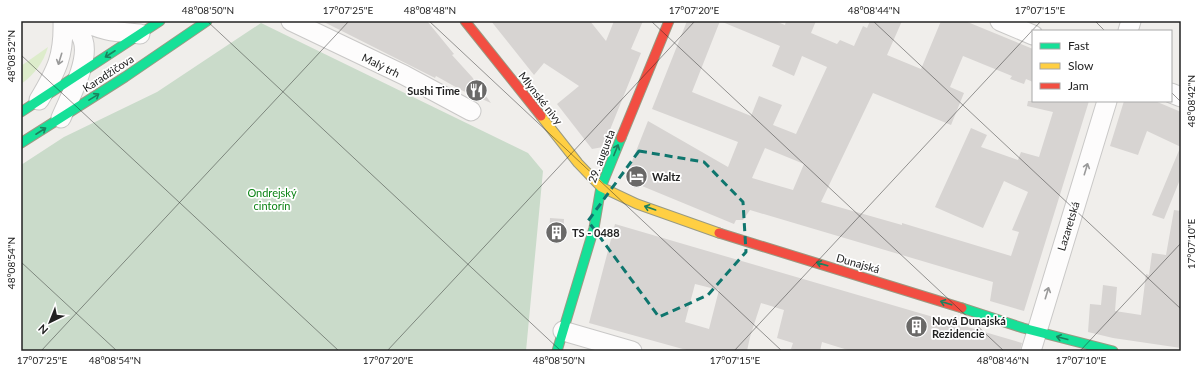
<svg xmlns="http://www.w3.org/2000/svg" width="1202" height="372" font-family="Lato,sans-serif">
	<rect width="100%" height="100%" fill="#f0eeeb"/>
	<!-- grass -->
	<path fill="#ddeccb" d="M48,47C43,63 35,74 21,84V66Z"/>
	<!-- cemetery -->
	<path fill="#cadbca" d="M261,23L528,153L543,171L526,351H21V165L64,137L157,92Z"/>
	<!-- building -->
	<path fill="#d7d4d2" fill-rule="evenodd" d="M322,21H427L454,54L452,55L472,77L491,103L461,90L436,76L435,78Z
		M491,21H590L606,41L614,21H643L631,49L641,53L603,147L592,149L557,104L579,86L544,63L534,75Z
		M687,21H775L785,25L786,21H816L811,33L837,44L840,40L854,46L863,26L867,28L870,21H902L887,55L921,69L941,21H965L1033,49V82L1026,79L1024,84L1010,79L1012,76L963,56L950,87L964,93L951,125L873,93L821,202L902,225V223L1011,256L1019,232L1012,230L1028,192L1004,181L983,228L935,207L971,128L987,135L981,147L1018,160L1021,152L1039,157L1053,112L1027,106L1028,101H1089L1024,311L990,301L993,282L750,210L743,220H736L734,224L625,179L648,121L728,167L738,142L652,109ZM720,21L780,46L772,66L794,76L802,56L827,67L796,134L773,125L782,105L759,96L751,116L692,92ZM765,148L804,164L793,190L752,178Z
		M1124,101H1155L1181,112V147L1147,131L1138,155L1110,146Z
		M1180,148L1181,177L1164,219L1152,215Z
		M1174,210L1181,211V348L1113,338L1088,332L1090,304L1101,305L1103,285L1117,287L1115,311L1141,315L1146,274L1149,275L1152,253L1166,255Z
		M550,218L564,219L563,239L549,238Z
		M615,224L1022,343L1020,351H851L822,342L820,351H799L791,349L793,343L777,338L784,310L761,303L750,337L747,351H690L589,323ZM695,284L719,290L709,329L685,322Z"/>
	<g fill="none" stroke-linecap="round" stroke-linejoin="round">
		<defs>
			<path id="street" d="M85,21C101,32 122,32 140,34
				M291,21L404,75L471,111
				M1000,21L1033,35
				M1128,31L1131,21
				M1171,93L1181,97
				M39,100C57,70 64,56 63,21
				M61,118C69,99 90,61 83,40C81,34 76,27 73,21
				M563,331L632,351
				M1031,351L1107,101"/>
			<path id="fast" d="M21,112L160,21
				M21,143L125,77L207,21
				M962,308L1023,328L1113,351
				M557,351L594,228L601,187L621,138"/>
			<path id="slow" d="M541,116L578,163L601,187L637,204L719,233"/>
			<path id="jam" d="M465,21L541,116
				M621,138L669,21
				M719,233L962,308"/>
		</defs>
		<!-- street casing -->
		<use href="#street" stroke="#c9c8c7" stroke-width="21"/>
		<!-- fast casing -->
		<use href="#fast" stroke="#999a82" stroke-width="11"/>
		<!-- slow casing -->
		<use href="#slow" stroke="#999a82" stroke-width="11"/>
		<!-- jam casing -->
		<use href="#jam" stroke="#999a82" stroke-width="11"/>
		<!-- street -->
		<use href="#street" stroke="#fdfcfc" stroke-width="19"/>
		<!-- fast -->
		<use href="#fast" stroke="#16e098" stroke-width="9"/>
		<!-- slow -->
		<use href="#slow" stroke="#ffcf43" stroke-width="9"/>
		<!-- jam -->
		<use href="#jam" stroke="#f24e42" stroke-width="9"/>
	</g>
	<!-- one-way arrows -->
	<defs><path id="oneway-shaft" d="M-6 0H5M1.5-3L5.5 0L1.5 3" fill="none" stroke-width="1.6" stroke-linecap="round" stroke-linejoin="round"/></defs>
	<g stroke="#1c815d">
		<use href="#oneway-shaft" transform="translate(110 54) rotate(147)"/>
		<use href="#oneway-shaft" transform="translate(94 97) rotate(-32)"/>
		<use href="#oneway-shaft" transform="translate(41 131) rotate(-33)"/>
		<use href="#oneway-shaft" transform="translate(616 150) rotate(-68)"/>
		<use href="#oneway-shaft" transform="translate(650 208) rotate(-161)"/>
		<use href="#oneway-shaft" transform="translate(822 264) rotate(-164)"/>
		<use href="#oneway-shaft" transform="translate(946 303) rotate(-162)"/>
		<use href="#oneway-shaft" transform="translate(1062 338) rotate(-165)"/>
	</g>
	<g stroke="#9a9a9a">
		<use href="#oneway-shaft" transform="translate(60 59) rotate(107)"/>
		<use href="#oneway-shaft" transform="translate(1086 169) rotate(-73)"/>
		<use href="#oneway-shaft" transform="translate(1047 293) rotate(-73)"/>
	</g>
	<!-- marked area -->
	<path fill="none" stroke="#0f766e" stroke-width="3" stroke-dasharray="8 5" stroke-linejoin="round" d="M639,151L704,162L743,202L746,252L708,295L659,317L588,221Z"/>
	<!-- ticks -->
	<path fill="none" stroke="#222" stroke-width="1" stroke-opacity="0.45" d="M207,21L561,351M429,21L782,351M651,21L1004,351M873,21L1181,309M1095,21L1105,31M21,55L339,351M1171,92L1181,102M21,262L117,351M41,351L349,21M387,351L695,21M734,351L1041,21M1080,351L1181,243"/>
	<!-- icons -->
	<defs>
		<symbol id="restaurant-disc" viewBox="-11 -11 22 22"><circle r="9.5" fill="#6a6968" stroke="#fff"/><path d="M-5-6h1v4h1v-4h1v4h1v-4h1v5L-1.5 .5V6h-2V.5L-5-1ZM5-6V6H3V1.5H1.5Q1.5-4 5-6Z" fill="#fff"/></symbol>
		<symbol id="hotel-disc" viewBox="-11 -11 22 22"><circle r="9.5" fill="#6a6968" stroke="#fff"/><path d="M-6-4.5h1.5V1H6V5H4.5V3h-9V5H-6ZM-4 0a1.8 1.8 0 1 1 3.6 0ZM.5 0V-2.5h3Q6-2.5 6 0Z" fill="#fff"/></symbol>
		<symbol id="building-disc" viewBox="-11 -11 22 22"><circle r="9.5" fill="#6a6968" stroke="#fff"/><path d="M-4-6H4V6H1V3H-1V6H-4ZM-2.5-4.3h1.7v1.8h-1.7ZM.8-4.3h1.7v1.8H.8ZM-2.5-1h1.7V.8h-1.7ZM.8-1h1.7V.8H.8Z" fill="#fff"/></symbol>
	</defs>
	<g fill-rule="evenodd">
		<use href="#restaurant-disc" x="464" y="78" width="25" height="25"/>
		<use href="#hotel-disc" x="624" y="164" width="25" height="25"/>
		<use href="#building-disc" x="544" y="220" width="25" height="25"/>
		<use href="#building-disc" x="904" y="314" width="25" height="25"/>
	</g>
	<g text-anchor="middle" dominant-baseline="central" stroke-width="3.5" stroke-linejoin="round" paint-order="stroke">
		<!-- street labels -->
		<g font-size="11" fill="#222" stroke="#fff">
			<text transform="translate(381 65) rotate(26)">Malý trh</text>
			<text transform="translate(108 73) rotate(-33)">Karadžičova</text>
			<text transform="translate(541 98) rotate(52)">Mlynské nivy</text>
			<text transform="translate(601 156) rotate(-69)">29. augusta</text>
			<text transform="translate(1068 226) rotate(-73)">Lazaretská</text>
			<text transform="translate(858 263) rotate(16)">Dunajská</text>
		</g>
		<!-- poi labels -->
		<g font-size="11" font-weight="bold" fill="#222" stroke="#fff" text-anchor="start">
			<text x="460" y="90" text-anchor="end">Sushi Time</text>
			<text x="652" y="176">Waltz</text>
			<text x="572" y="232">TS - 0488</text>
			<text x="932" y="320">Nová Dunajská<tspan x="932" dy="13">Rezidencie</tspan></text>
		</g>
		<!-- park labels -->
		<g font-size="11" fill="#0c8416" stroke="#fff">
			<text x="272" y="192">Ondrejský<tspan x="272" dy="13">cintorín</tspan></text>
		</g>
	</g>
	<!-- border -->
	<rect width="1202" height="372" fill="none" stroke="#ffffff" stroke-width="44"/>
	<!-- legend -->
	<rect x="1032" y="30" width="140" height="72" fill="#ffffff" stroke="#a7a7a7"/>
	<rect x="1040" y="43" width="20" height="6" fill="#16e098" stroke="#a7a7a7"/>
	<text x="1068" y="50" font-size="12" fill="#222222">Fast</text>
	<rect x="1040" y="63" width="20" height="6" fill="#ffcf43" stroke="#a7a7a7"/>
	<text x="1068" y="70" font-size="12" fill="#222222">Slow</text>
	<rect x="1040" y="83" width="20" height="6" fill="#f24e42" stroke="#a7a7a7"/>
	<text x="1068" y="90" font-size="12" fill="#222222">Jam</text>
	<!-- north arrow -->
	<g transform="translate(50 322) rotate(223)" stroke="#ffffff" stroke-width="3" paint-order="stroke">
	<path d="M0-3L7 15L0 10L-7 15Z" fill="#222222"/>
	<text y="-6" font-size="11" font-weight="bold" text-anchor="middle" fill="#222222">N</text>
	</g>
	<rect x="22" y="22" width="1158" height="328" fill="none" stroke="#222" stroke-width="1.5"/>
	<g font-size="10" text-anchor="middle" fill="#222">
		<text x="208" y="14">48°08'50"N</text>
		<text x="348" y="14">17°07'25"E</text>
		<text x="430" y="14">48°08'48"N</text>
		<text x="694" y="14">17°07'20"E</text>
		<text x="874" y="14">48°08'44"N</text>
		<text x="1040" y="14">17°07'15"E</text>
		<text transform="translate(11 56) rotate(-90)" y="4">48°08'52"N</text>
		<text transform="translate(1191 101) rotate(-90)" y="4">48°08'42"N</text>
		<text transform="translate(1191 244) rotate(-90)" y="4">17°07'10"E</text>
		<text transform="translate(11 263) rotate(-90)" y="4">48°08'54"N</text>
		<text x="42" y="364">17°07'25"E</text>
		<text x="115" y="364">48°08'54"N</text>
		<text x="388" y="364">17°07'20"E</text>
		<text x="559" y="364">48°08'50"N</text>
		<text x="735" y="364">17°07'15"E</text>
		<text x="1003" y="364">48°08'46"N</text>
		<text x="1081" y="364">17°07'10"E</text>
	</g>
</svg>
